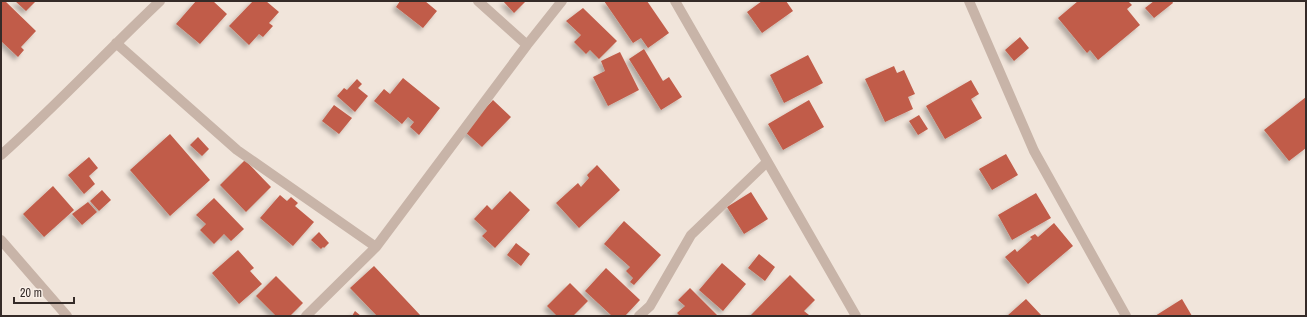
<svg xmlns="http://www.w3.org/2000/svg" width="1307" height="317" font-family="'Archivo Narrow',sans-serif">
	<defs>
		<filter id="shadow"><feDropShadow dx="-3.5" dy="3.5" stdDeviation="2" flood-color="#0004"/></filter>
	</defs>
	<rect width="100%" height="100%" fill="#f1e5db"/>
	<!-- building -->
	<path fill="#c15c49" filter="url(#shadow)" d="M5,1L36,31L21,47L24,50L18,57L1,41V2Z
		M15,1H36L26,11Z
		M196,1H213L227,14L200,44L176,24Z
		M253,1H266L279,12L269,23L273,26L263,37L259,34L249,45L229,26Z
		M400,1H425L437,11L423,28L396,7Z
		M503,1H526L514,13Z
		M604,1H647L669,33L648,48L641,38L633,43Z
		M762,1H786L793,11L762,33L747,12Z
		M1078,1H1128L1132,5L1127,9L1140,25L1098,60L1090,50L1087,53L1058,18Z
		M1154,1H1172L1173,3L1154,18L1145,8Z
		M583,8L617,41L599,59L590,50L586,54L574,42L581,35L566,21Z
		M1020,37L1029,48L1014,61L1005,50Z
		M644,49L663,81L669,77L682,97L661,110L629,59Z
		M620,52L639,90L608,106L593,77L605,71L601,61Z
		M808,55L823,83L784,103L770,75Z
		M894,66L897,73L904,70L915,94L908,97L913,109L885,122L865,79Z
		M403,78L440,108L419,135L410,127L414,122L408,117L402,124L374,101L384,89L390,94Z
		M357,79L362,84L358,88L368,96L355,112L337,96L344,88L347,90Z
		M971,80L979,94L971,99L982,118L945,139L926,106Z
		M1306,97V148L1289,161L1264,130Z
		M493,100L511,117L482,147L464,131Z
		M809,100L824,127L783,150L768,124Z
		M334,105L352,118L339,134L322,121Z
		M919,115L928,129L918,135L909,121Z
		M170,134L210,180L170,216L130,170Z
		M198,137L209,149L202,156L190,145Z
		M1006,154L1018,175L992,190L979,169Z
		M89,157L98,168L89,176L95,184L84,194L68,175Z
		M245,160L271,187L246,212L220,185Z
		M597,165L620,190L579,228L556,203L578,183L581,187L589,178L587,175Z
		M53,186L74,210L44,237L23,214Z
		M102,190L111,200L99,211L90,201Z
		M510,191L530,210L495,248L482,236L487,231L474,219L487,205L492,210Z
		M751,192L768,219L744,234L727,207Z
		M1036,193L1051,218L1012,240L998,215Z
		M280,195L287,201L291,197L298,203L295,206L314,222L293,246L260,218Z
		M214,198L244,229L231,241L224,234L214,244L200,230L206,224L196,215Z
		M88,202L97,212L82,225L72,214Z
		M624,221L661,255L634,285L630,282L633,278L626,271L630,267L604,244Z
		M1054,223L1073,246L1028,284L1005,257L1015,249L1017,252L1032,239L1030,237L1035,234L1038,237Z
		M319,232L329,243L324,248L323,247L321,249L311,240Z
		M516,243L530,254L521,266L507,255Z
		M238,250L254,268L250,271L262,284L239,304L212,273Z
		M759,254L775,267L765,281L748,268Z
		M722,263L746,284L723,311L699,290Z
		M374,266L421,316H377L350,288Z
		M606,268L640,300L625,316H612L585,291Z
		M790,275L815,300L804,311L809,315L750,316Z
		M276,276L303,303L290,316H276L256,296Z
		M570,283L588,301L573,316H557L547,306Z
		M690,288L718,316H680L677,313L685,306L678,300Z
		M1026,299L1042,316H1007Z
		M1182,299L1192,316H1155Z
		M355,311L361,316H352Z"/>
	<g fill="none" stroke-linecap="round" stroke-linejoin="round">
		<!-- street -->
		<path stroke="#c8b4a8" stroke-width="10" d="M478,1L527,45
			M675,1L856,316
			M969,1L1034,151L1126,316
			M116,43L237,150L376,247
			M1,155C56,106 106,52 160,1
			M1,240L67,316
			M306,316L376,247L527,45L562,1
			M639,316L650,306L691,235L767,162"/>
	</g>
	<!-- border -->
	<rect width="1307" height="317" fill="none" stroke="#352b28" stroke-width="4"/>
	<!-- scale -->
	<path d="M14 297v6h60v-6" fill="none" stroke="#352b28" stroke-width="2"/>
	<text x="20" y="297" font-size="12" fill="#352b28" stroke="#f9efe7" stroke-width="3" paint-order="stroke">20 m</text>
</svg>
